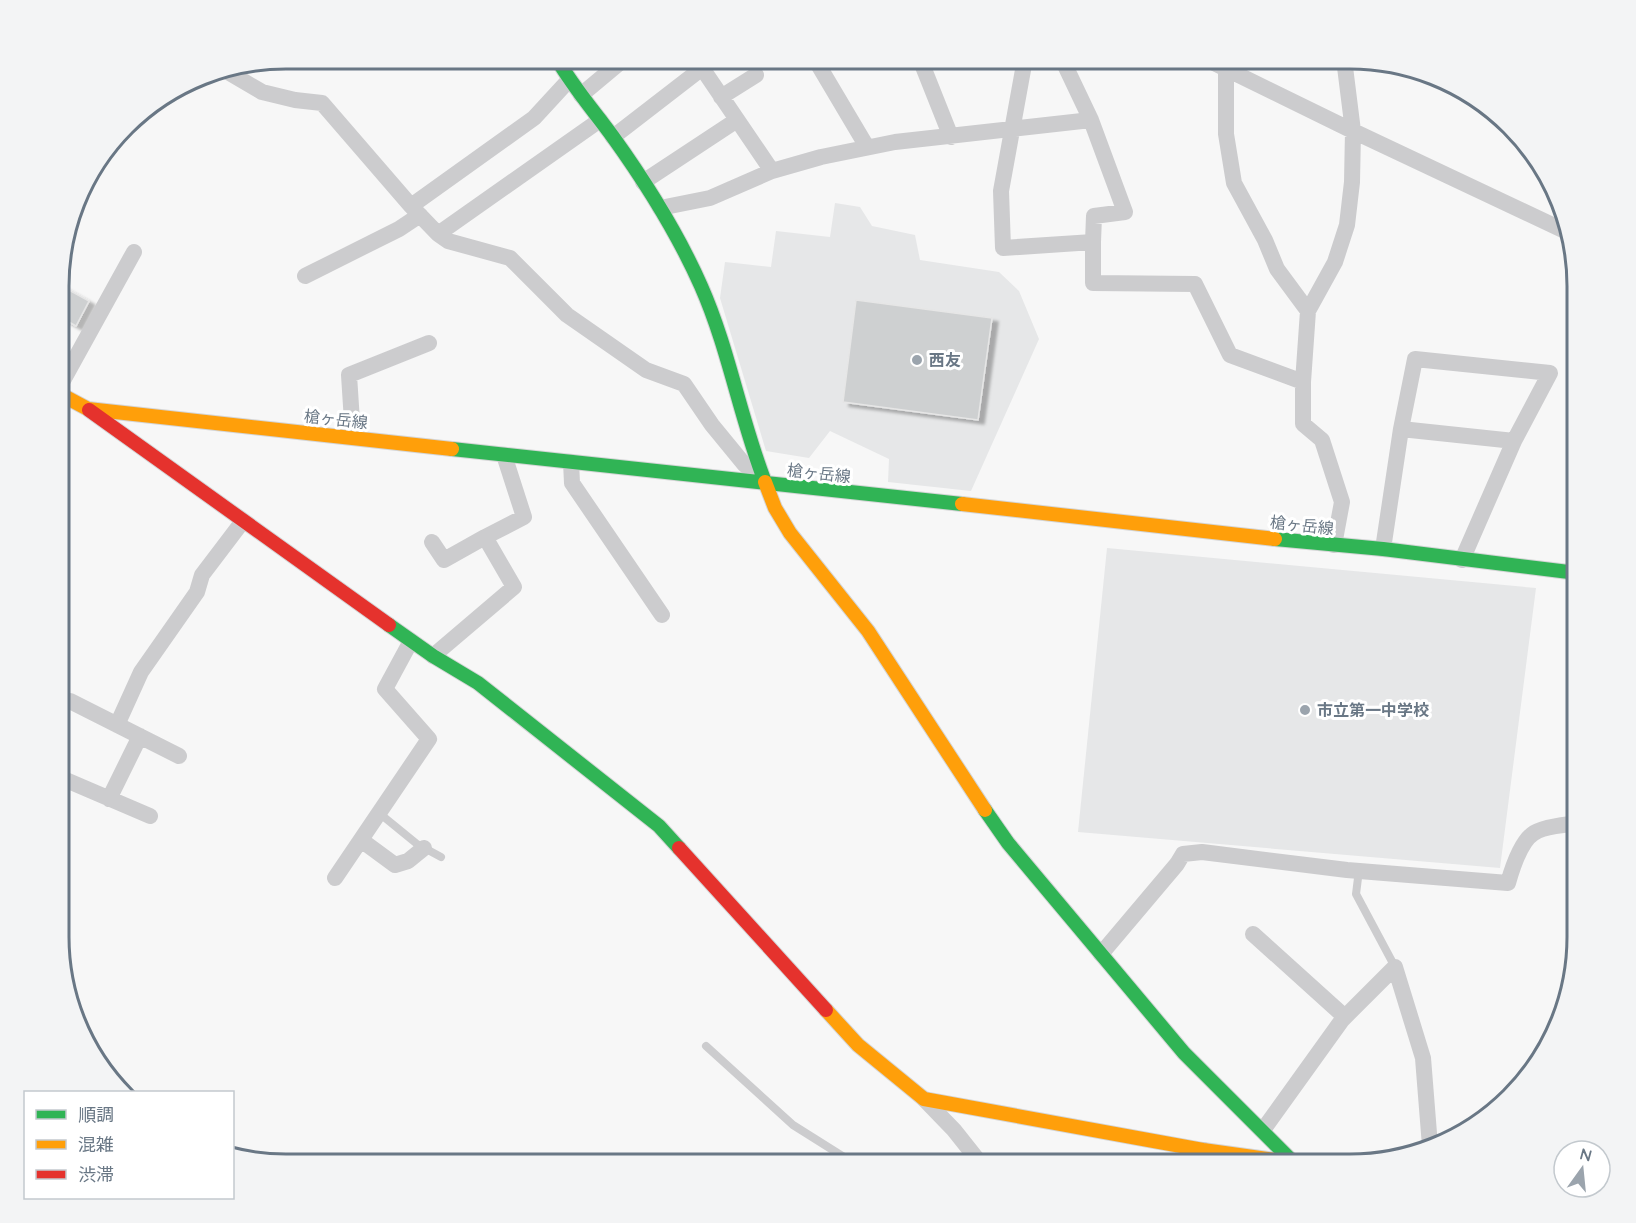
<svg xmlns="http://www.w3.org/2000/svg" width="1636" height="1223" font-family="Quicksand,'Noto Sans JP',sans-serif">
	<defs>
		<filter id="shadow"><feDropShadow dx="6" dy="4" stdDeviation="1.5" flood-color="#0004"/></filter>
	</defs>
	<rect width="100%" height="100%" fill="#f7f7f7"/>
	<!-- built -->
	<path fill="#e6e7e8" d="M835,203L860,207L872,226L915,235L920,260L999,272L1019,291L1039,339L971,491L888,482L889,459L830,431L809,458L766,451L720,298L725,262L771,267L776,231L830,237Z
		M1107,548L1536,588L1500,868L1078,832Z"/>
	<!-- building -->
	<path fill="#ced0d1" stroke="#e6e6e6" stroke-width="1.5" filter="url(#shadow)" d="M60,285L89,301L76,326L60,317Z
		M856,300L992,318L978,420L843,402Z"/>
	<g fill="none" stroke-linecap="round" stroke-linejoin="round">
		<defs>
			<path id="fast" d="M557,59C573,87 594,111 613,137C646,183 678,234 701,286C729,349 740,418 765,482
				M452,449L962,504
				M1275,539L1383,549L1577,573
				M389,625L433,656L478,683L659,826L679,848
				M985,810L1008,843L1184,1053L1294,1163"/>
			<path id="slow" d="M60,394L88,409L452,449
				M765,482L775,508L790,533L868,631L985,810
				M962,504L1275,539
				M826,1010L858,1045L924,1099L1203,1150L1305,1164"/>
			<path id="jam" d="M89,410L389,625
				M679,848L826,1010"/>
		</defs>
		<!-- fast casing -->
		<use href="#fast" stroke="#d4d5d6" stroke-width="16"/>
		<!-- slow casing -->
		<use href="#slow" stroke="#d4d5d6" stroke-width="16"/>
		<!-- jam casing -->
		<use href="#jam" stroke="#d4d5d6" stroke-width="16"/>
		<!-- lane -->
		<path stroke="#ccccce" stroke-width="8" d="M379,813L417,844L441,857
			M1359,870L1356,894L1395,967
			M706,1046L793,1125L855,1164"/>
		<!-- street -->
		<path stroke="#ccccce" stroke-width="16" d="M824,59L816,61L867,147
			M920,59L951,137
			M1025,59L1001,191L1003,248L1093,242L1094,216L1125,212L1091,120L1062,59
			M1206,59L1353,131L1565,231
			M702,68L772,171
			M223,69L262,92L295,100L322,103L411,206L534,118L569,80
			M1226,69V134L1234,183L1265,240L1277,269L1308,311
			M581,95L624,59
			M721,97L756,75
			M613,137L714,59
			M643,182L737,120
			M411,206L438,234L600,120
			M660,208L710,198L772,171L821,157L895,142L1091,120
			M438,234L448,241L510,258L567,315L646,370L684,384L712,425L744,464L763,481
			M1093,242V283L1195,284L1230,355L1303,382
			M305,276L399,229L420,215
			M60,386L134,252
			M1401,429L1514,441
			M353,437L349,375L429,343
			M571,462L572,483L662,615
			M432,542L444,560L485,537
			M1334,545L1342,502L1322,440L1303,424V382L1308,311L1335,262L1347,225L1352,182L1353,131L1344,59
			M1383,549L1401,429L1415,359L1550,373L1514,441L1462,560
			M433,656L514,587L485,537L524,517L504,455
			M60,701H70L179,756
			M117,725L141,672L197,592L202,575L243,521
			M59,777L150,816
			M109,799L140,736
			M361,840L395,865L408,861L424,848
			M335,878L429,739L385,689L411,641
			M1253,934L1345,1017
			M1101,954L1177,864L1183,854L1202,852L1347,870L1508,883C1512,869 1521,841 1534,833C1543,827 1567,824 1577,824
			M924,1099L954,1130L981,1164
			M1263,1130L1342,1020L1395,967L1423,1058L1430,1146
			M1183,1164L1203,1150"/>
		<!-- fast -->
		<use href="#fast" stroke="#30b455" stroke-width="14"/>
		<!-- slow -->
		<use href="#slow" stroke="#ff9f0a" stroke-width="14"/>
		<!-- jam -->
		<use href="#jam" stroke="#e5322d" stroke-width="14"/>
	</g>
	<!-- markers -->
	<g fill="#9ba4ad" stroke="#fff" stroke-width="2">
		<circle cx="917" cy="360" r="6"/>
		<circle cx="1305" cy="710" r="6"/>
	</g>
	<g text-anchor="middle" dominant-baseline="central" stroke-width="6" stroke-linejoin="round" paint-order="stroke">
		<!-- poi labels -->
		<g font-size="16" font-weight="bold" fill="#697785" stroke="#fff" text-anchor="start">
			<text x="929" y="360">西友</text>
			<text x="1317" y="710">市立第一中学校</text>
		</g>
		<!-- street labels -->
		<g font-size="16" fill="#697785" stroke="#fff">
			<text transform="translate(336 419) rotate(6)">槍ヶ岳線</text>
			<text transform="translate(819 473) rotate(6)">槍ヶ岳線</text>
			<text transform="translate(1302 525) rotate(6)">槍ヶ岳線</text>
		</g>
	</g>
	<!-- crop -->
	<path d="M0 0H1636V1223H0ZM286 69H1350A217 217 0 0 1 1567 286V937A217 217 0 0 1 1350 1154H286A217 217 0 0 1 69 937V286A217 217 0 0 1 286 69Z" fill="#f3f4f5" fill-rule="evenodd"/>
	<path fill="none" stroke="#697785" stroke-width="3" d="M286 69H1350A217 217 0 0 1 1567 286V937A217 217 0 0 1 1350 1154H286A217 217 0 0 1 69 937V286A217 217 0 0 1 286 69Z"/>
	<!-- legend -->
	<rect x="24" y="1091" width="210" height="108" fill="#ffffff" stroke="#c3c9ce" stroke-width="1.5"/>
	<rect x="36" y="1110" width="30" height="9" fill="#30b455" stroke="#c3c9ce" stroke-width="1.5"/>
	<text x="78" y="1121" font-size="18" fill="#697785">順調</text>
	<rect x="36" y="1140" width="30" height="9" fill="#ff9f0a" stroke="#c3c9ce" stroke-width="1.5"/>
	<text x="78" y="1151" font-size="18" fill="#697785">混雑</text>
	<rect x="36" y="1170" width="30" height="9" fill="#e5322d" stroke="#c3c9ce" stroke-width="1.5"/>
	<text x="78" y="1181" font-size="18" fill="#697785">渋滞</text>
	<!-- north arrow -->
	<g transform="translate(1582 1169) rotate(15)"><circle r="28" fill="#ffffff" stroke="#c3c9ce" stroke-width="1.5"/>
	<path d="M0-4.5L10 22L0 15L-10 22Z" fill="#9ba4ad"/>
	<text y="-9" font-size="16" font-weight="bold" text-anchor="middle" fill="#697785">N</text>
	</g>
</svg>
